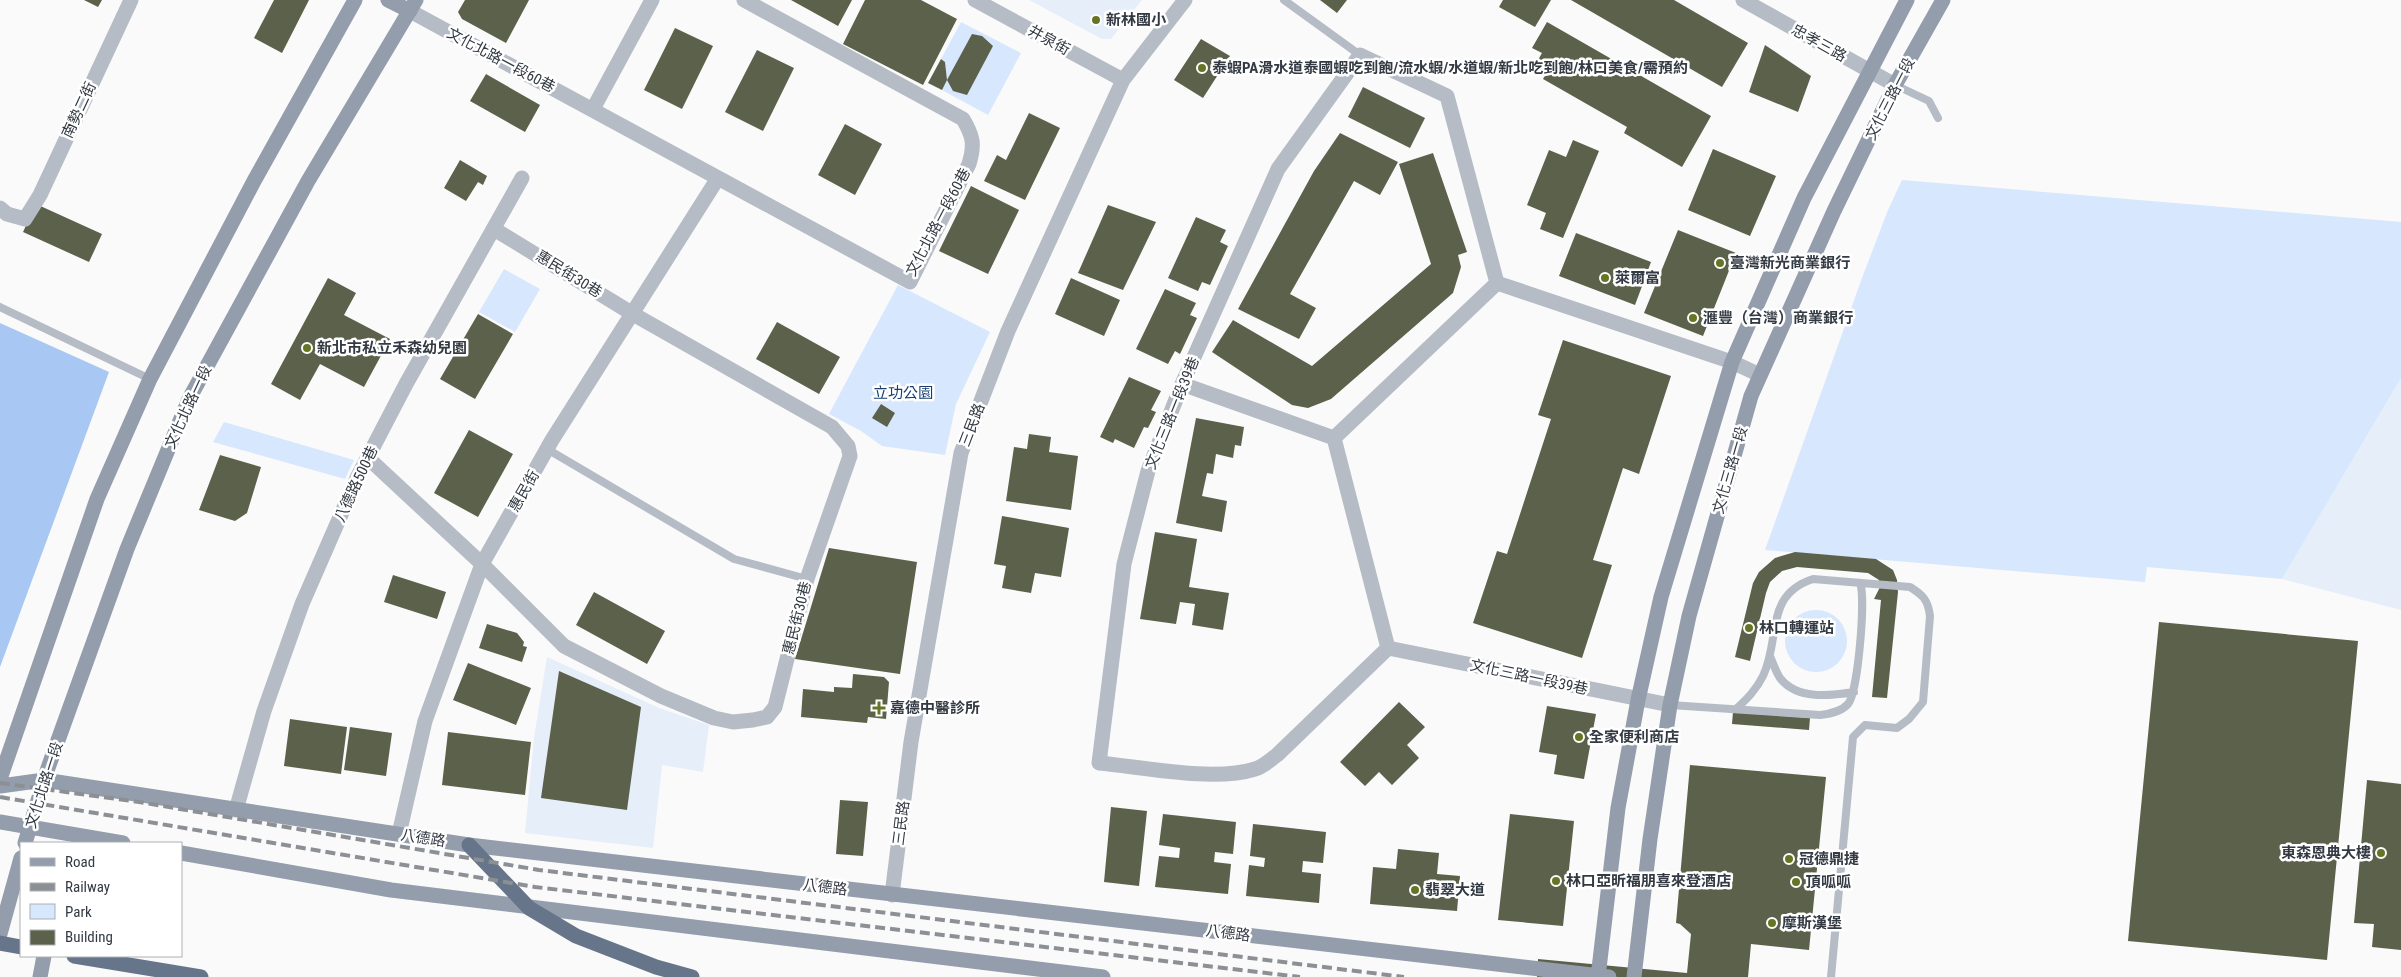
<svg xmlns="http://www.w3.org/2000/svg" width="2401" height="977" font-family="'Roboto Condensed','Noto Sans TC',sans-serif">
	<rect width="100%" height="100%" fill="#fafafa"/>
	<!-- built -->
	<path fill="#e6eefa" d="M1029,0H1142L1111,39H1102Z
		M2401,378V610L2282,579Z
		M547,657L659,708L709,725L703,772L662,765L653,848L525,833L534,738Z"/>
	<!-- green -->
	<path fill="#d7e7fd" d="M961,22L1021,53L988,115L942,90L947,80L945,62L941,59Z
		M1902,180L2401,222V378L2282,579L2147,567L2145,582L1765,550L1862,278L1888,210Z
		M504,269L540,289L515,332L479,312Z
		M898,285L990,332L956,404L945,455L882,446L861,431L829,414Z
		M224,422L354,460L345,479L213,442Z
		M1785 641a31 31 0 1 1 62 0a31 31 0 1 1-62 0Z"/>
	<!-- forest -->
	<path fill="#a8c7f2" d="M0,323L109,372L0,667Z"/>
	<!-- building -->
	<path fill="#5b614a" d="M84,0H102L98,7Z
		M274,0H309L282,53L254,38Z
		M465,0H529L506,43L462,19L458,12Z
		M791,0H852L838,26Z
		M865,0H921L957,19L923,85L843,44Z
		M1320,0H1347L1337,13Z
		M1503,0H1551L1535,27L1499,7Z
		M1571,0H1674L1748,43L1722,87Z
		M1547,22L1711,116L1682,167L1624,133L1627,127L1543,79L1550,67L1538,60L1542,53L1532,48Z
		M675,28L713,46L682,109L644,90Z
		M972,34L982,36L993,46L967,95L953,91L947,80L942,90L928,83L941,59L945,62L947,80Z
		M1201,39L1230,56L1203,98L1174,80Z
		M1765,45L1811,76L1798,112L1749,92Z
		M757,50L794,68L763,131L725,112Z
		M486,74L540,105L525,132L470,101Z
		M1363,87L1425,118L1410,148L1348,117Z
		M1029,113L1060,128L1025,200L984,181L997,155L1006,160Z
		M845,124L882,144L855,195L818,175Z
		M1340,133L1398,162L1380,195L1354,181L1290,294L1316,308L1299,339L1238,309L1314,171Z
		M1573,140L1599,151L1563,238L1540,229L1546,213L1527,205L1549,150L1566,157Z
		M1713,149L1776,176L1750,236L1688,210Z
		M1433,153L1467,252L1458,255L1461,267L1453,293L1331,399L1308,408L1292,405L1212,352L1233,320L1312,366L1431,264L1399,164Z
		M460,160L487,176L483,185L478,182L466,201L444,188Z
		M971,186L1019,210L988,274L939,251Z
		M36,204L102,234L89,262L23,232Z
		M1108,205L1156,222L1123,290L1078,273Z
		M1196,217L1226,230L1220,242L1228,246L1210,285L1202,282L1198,291L1168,278Z
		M1678,230L1736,253L1703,336L1644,313Z
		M1576,233L1651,262L1635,305L1559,276Z
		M328,278L356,293L344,315L390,339L364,387L320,364L300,400L271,384Z
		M1071,278L1120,300L1104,336L1055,314Z
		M1165,289L1196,303L1190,315L1197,318L1180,354L1175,351L1168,364L1136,349Z
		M478,314L513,334L475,399L440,379Z
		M777,322L840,357L819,394L756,359Z
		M1563,340L1671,376L1639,474L1623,468L1593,560L1612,565L1582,658L1473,623L1497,551L1507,554L1551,419L1538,415Z
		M1129,377L1161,391L1151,410L1156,412L1148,428L1144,427L1134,448L1115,439L1113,443L1100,437Z
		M881,404L895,413L887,427L872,418Z
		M1196,418L1244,427L1241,446L1235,445L1233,458L1216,454L1213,474L1207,473L1202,496L1227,501L1222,532L1176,523Z
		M469,430L513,454L478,517L434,493Z
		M1029,434L1051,437L1049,452L1078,456L1071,510L1006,501L1014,447L1027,449Z
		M220,455L261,467L247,513L235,521L199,510Z
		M1002,516L1069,528L1061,577L1035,573L1031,593L1002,588L1006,566L994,564Z
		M1155,532L1197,539L1189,587L1229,593L1223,630L1192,625L1195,604L1180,602L1176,624L1140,619Z
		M829,548L917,562L900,674L795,659Z
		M1795,552L1876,559L1893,570L1897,580L1898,592L1887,698L1872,697L1881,600L1874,599L1880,587L1879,580L1868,573L1797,567L1782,571L1770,582L1766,593L1750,661L1735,657L1753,583L1759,572L1775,558Z
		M393,575L446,592L437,619L384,602Z
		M594,592L665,631L647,664L576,625Z
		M2159,622L2358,641L2327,960L2128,941Z
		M487,624L517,633L524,642L523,646L527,647L522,662L479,648Z
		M468,663L531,688L516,725L453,700Z
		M559,671L641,707L627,810L541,798Z
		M853,674L884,677L889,682L886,719L868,717L867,723L801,717L803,689L834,692V687L852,688Z
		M1399,702L1425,727L1407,745L1419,758L1392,785L1379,772L1365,786L1340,762Z
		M1547,706L1596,714L1584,779L1554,774L1557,755L1539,752Z
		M1733,712L1810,718L1809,730L1732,724Z
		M290,719L347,727L341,774L284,766Z
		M350,727L392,733L386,776L344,770Z
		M448,732L531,742L525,795L442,785Z
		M1690,765L1826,777L1809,950L1751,944L1748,977H1537L1538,959L1687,973L1691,934L1680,924L1676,923Z
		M2367,780L2401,784V950L2372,947L2374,924L2354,923Z
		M840,800L868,802L863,856L836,854Z
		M1111,807L1147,811L1139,886L1104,882Z
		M1163,814L1236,822L1233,854L1215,852L1214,862L1231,864L1228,894L1155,887L1159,856L1179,858L1180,848L1159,845Z
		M1510,814L1574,821L1563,926L1498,920Z
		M1253,824L1326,832L1323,863L1303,861L1302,872L1321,874L1319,903L1246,896L1249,865L1264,867L1265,858L1250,856Z
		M1398,849L1439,853L1437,874L1460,876L1457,911L1370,904L1373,867L1396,869Z"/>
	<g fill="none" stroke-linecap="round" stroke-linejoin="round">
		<!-- lane -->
		<path stroke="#b5bcc6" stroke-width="8" d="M1284,0L1360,55
			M1895,85L1929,101L1938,118
			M0,307L150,379
			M547,449L734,559L807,579
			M1770,656C1773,663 1776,672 1780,678C1797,700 1830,696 1854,692
			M1670,705L1820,715C1829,714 1841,712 1848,704C1858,693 1866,597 1860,583
			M1736,709C1747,699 1756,690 1763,676C1781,638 1764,595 1813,579L1910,587C1923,595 1928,600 1930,616L1923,702L1909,719L1897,728L1865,725L1853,737L1831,977"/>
		<!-- street -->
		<path stroke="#b5bcc6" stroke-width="15" d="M975,0L1123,80
			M1743,0L1895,85
			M410,11L910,282L969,164C975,144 973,136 963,119L744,0
			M593,109L652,0
			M0,208L7,214L25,219L40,195L131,0
			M1497,283L1334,438L1388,648L1277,755C1270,760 1263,767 1255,769C1214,782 1142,767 1099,763L1124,564L1148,471L1182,384L1278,169L1360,55L1447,96L1497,283L1732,362L1760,375
			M1182,384L1334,438
			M368,458L482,564L564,646L661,696L714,718L733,722L753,720L767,717L775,707L807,579L850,456L848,446L832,427L633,314L494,229
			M1388,648L1670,705
			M236,810L264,711L302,604L357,478L406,384L522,178
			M399,834L425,721L482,564L552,440L718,178
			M892,895L911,742L961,453L1008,331L1123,80L1185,0"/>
		<!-- secondary -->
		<path stroke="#939dac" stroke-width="15" d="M388,0L410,11
			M0,779L97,499L150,379L254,181L355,0
			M0,786L44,780L469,845L1609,977
			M0,822L123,843
			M25,843L48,768L127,549L189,399L308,181L416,0
			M181,853L391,890L1103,977
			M0,934L21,858
			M40,977L44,956
			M1598,977L1618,808L1638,700L1661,597L1732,362L1804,198L1907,0
			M1634,977L1650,839L1670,705L1689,616L1751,396L1834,211L1895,85L1943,0"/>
		<!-- highway -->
		<path stroke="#667589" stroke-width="15" d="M469,845L529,908L576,936L656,967L692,977
			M0,943L21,947
			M74,956L201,977"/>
		<!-- rail -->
		<path stroke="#8c9095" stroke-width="4" stroke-dasharray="10 5" stroke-linecap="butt" d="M0,783L139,802L539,870L1404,977
			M0,797L535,887L1300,977"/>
	</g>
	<!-- markers -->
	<g fill="#667523" stroke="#fff" stroke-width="2">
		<circle cx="1096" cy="20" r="5"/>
		<circle cx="1202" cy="68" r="5"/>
		<circle cx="1720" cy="263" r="5"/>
		<circle cx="1605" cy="278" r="5"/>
		<circle cx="1693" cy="318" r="5"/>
		<circle cx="307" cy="348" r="5"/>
		<circle cx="1749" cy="628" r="5"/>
		<path d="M876.5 700.5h5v5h5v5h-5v5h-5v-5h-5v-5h5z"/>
		<circle cx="1579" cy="737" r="5"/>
		<circle cx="2381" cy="853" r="5"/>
		<circle cx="1789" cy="859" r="5"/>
		<circle cx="1556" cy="881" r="5"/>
		<circle cx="1796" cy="882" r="5"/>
		<circle cx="1415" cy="890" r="5"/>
		<circle cx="1772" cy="923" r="5"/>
	</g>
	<g text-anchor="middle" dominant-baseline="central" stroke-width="5" stroke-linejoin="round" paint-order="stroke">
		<!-- poi labels -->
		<g font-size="15" font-weight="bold" fill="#333a43" stroke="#fff" text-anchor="start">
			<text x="1106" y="20">新林國小</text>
			<text x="1212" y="68">泰蝦PA滑水道泰國蝦吃到飽/流水蝦/水道蝦/新北吃到飽/林口美食/需預約</text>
			<text x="1730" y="263">臺灣新光商業銀行</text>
			<text x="1615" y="278">萊爾富</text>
			<text x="1703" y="318">滙豐（台灣）商業銀行</text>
			<text x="317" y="348">新北市私立禾森幼兒園</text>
			<text x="1759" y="628">林口轉運站</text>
			<text x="890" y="708">嘉德中醫診所</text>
			<text x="1589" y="737">全家便利商店</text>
			<text x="2371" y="853" text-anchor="end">東森恩典大樓</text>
			<text x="1799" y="859">冠德鼎捷</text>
			<text x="1566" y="881">林口亞昕福朋喜來登酒店</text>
			<text x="1806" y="882">頂呱呱</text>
			<text x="1425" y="890">翡翠大道</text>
			<text x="1782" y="923">摩斯漢堡</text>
		</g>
		<!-- street labels -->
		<g font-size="15" fill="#333a43" stroke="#fff">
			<text transform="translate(1049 40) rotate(29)">井泉街</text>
			<text transform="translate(1819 43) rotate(29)">忠孝三路</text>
			<text transform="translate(501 60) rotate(28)">文化北路一段60巷</text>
			<text transform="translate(1890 99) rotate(-63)">文化三路一段</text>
			<text transform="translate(79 110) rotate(-65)">南勢二街</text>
			<text transform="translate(938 222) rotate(-62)">文化北路一段60巷</text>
			<text transform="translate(569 274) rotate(32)">惠民街30巷</text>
			<text transform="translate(188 407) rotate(-65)">文化北路一段</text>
			<text transform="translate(1172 413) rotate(-68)">文化三路一段39巷</text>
			<text transform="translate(972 425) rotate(-69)">三民路</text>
			<text transform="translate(1730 470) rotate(-74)">文化三路一段</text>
			<text transform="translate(356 484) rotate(-65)">八德路500巷</text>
			<text transform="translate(524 491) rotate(-60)">惠民街</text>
			<text transform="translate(797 618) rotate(-76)">惠民街30巷</text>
			<text transform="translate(1529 677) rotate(12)">文化三路一段39巷</text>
			<text transform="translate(44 785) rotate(-72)">文化北路一段</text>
			<text transform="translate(901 823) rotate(-83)">三民路</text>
			<text transform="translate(423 838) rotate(9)">八德路</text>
			<text transform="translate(825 887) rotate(7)">八德路</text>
			<text transform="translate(1228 933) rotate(7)">八德路</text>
		</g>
		<!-- park labels -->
		<g font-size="15" fill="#173e72" stroke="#fff">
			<text x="903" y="393">立功公園</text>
		</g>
	</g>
	<!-- legend -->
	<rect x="20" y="842" width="162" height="115" fill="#ffffff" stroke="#adb0b4"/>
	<rect x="30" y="858" width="25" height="8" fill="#939dac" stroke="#adb0b4"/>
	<text x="65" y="867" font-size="15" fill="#333a43">Road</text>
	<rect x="30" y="883" width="25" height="8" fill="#8c9095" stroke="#adb0b4"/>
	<text x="65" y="892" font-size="15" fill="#333a43">Railway</text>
	<rect x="30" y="904" width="25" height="15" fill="#d7e7fd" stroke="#adb0b4"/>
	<text x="65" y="917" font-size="15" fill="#333a43">Park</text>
	<rect x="30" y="930" width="25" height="15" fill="#5b614a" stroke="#adb0b4"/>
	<text x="65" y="942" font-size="15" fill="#333a43">Building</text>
</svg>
